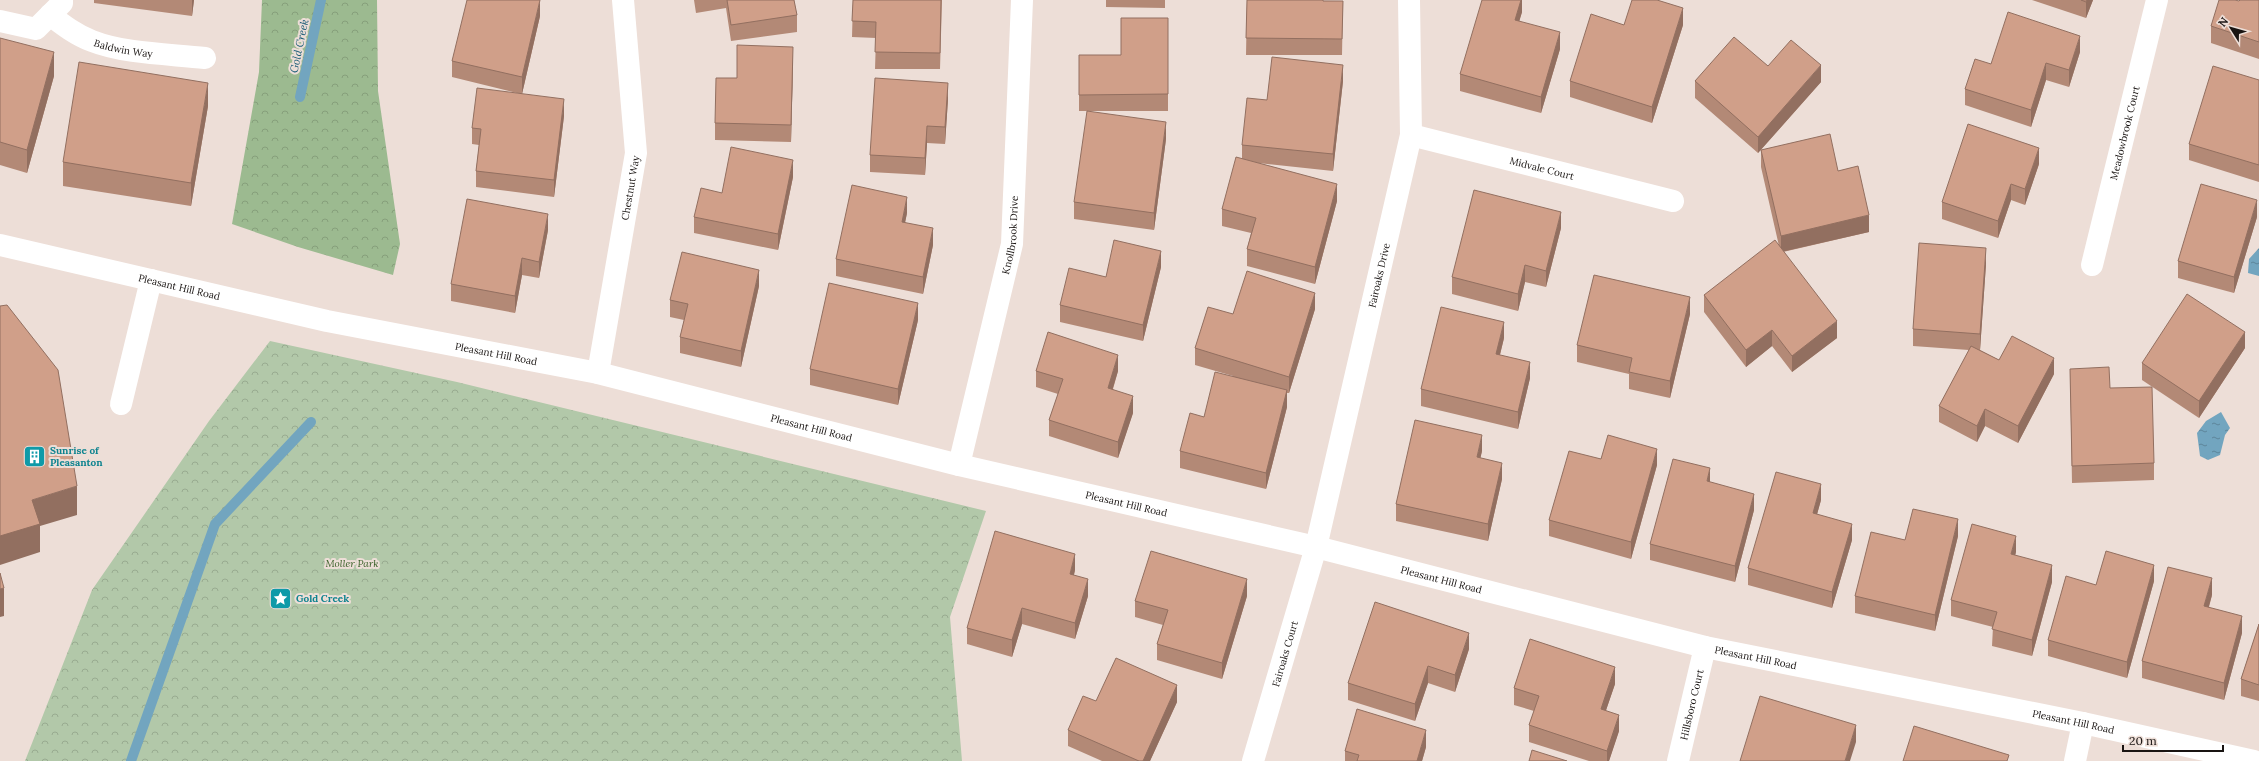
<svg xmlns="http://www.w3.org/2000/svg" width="2259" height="761" font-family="Lora,serif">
	<defs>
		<pattern id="forest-crowns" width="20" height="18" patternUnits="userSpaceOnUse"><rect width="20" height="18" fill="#9cba90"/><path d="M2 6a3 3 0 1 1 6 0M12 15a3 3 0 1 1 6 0" fill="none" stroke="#869f7b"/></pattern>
		<pattern id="park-crowns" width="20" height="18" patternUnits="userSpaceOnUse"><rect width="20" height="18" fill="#b2c8a9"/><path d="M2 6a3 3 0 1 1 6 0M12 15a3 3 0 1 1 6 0" fill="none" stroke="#98ab90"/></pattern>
		<pattern id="water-ripples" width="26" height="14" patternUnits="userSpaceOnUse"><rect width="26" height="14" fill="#72a5bf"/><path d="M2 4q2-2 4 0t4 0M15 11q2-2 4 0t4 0" fill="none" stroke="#5d859a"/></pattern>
	</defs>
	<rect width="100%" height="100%" fill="#edded7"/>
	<!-- forest -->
	<path fill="url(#forest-crowns)" d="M262,0H377L378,91L400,244L393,275L298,247L232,224L259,72Z"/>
	<!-- park -->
	<path fill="url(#park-crowns)" d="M270,341L457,382L986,511L950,617L962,761H25L92,590L209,421Z"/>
	<!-- water -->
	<path fill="url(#water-ripples)" d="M2259,248V276L2248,273L2249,259Z
		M2221,412L2230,428L2225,435L2220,455L2208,460L2200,456L2197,433L2206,421Z"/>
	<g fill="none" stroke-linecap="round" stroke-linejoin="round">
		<!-- stream -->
		<path stroke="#72a5bf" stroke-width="10" d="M300,97L321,0
			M131,761L215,524L311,422"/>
		<!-- minor -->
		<g stroke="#fff" stroke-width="22">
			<path id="s1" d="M50,15C63,25 76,35 92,41C125,54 170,54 205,58"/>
			<path d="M0,21L36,29L62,3V0"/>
			<path id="s2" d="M1411,135L1673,201"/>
			<path id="s3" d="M0,245L327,321L598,373L959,465L1316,547L1705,647L2083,723L2254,761"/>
			<path id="s4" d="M2092,265L2157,0"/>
			<path id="s5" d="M598,373L636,153L623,0"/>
			<path d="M121,404L151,280"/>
			<path id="s6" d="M959,465L1012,244L1022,0"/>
			<path id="s7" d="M1253,761L1316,547L1411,135L1409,0"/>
			<path id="s8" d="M1678,761L1705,647"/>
			<path d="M2075,761L2083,723"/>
		</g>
	</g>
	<!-- wall -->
	<path fill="#b38976" d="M94,0H194L192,16L94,3Z
		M694,0H794L797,15V32L731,41L726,8L696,13Z
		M853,0H942L940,69H875L876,38L852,37Z
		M1106,0H1165V8L1106,7Z
		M1247,0L1343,1L1342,55H1246Z
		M1522,0V12L1519,21L1560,49L1541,113L1460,91V74Z
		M2032,0H2093L2086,18Z
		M2259,0V59L2211,43V26L2239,1Z
		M540,16L522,94L564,116L554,197L476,187V171L479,145L472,144V128L521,94L452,77V61Z
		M1168,18V111H1079V55H1121Z
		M1624,25H1683L1652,123L1570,97V81Z
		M0,38L54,76L27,173L0,165Z
		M2080,52L2069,87L2046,80L2031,127L1965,105V89L1991,64Z
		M793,63L791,142L715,140V123L737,78Z
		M2259,80V182L2189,160V144Z
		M1343,81L1333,171L1258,163L1337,201L1315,284L1247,266V249L1251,233L1222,226V209L1242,159V145L1267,100Z
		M1695,81L1821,82L1758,153L1695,98Z
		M948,99L945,144L927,143L925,175L870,172V155Z
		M208,106L191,206L63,186V162Z
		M1166,139L1154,230L1074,219V202Z
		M1761,150L1838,171L1869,232L1783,252L1837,338L1792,372L1772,346L1746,367L1704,312V295L1779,246L1761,167Z
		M2039,164L2025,205L2011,200L1998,238L1942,219V202Z
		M793,177L778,250L694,233V217L722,193Z
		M907,213L905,222L933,245L923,294L836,276V259Z
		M2257,217L2234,293L2178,278V261Z
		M1561,228L1546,287L1525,282L1518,311L1452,294V277Z
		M548,230L539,278L522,275L515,313L451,301V284Z
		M1986,264L1980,350L1999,360L2054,374L2018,443L1985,426L1977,442L1939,422V406L1969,350L1913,346V329Z
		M1161,267L1143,341L1060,322V305L1106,277Z
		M759,286L741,367L680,353V337L684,320L670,317V300Z
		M1315,309L1289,393H1287V407L1266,489L1180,468V451L1233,376L1195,365V348L1233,314Z
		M1690,314L1670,398L1629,389V374L1577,362V345Z
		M918,320L898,405L810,385V369Z
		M1504,338L1500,355L1530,378L1518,429L1421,406V389Z
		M2245,348L2199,418L2142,380V363Z
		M2070,369L2110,388L2154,463V480L2072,483Z
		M1036,371H1118L1113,389L1133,413L1118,458L1049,436V420L1058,394L1036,387Z
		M1482,451L1480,458L1502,479L1488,541L1396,521V504Z
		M1601,459L1657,465L1631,559L1549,536V520Z
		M1710,482L1754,510L1735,582L1650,560V544Z
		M1821,500L1817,514L1852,540L1832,608L1748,585V568Z
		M1958,536L1935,631L1855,613V596L1905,540Z
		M2016,552L2015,555L2052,582L2032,656L1992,646L1993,627L1951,616V600Z
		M1075,570L1074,575L1088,596L1075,639L1022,624L1012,657L967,644V628Z
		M2154,581L2127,678L2048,656V640L2096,585Z
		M2212,595L2209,607L2242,633L2224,700L2142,678V661Z
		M1247,596L1222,679L1157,660V644L1163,625L1135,617V601Z
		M2259,624V701L2241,696V679Z
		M1469,649L1455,692L1428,683L1415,721L1348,700V683Z
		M1615,684L1606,710L1619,731L1609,761H1589L1529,742V725L1534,711L1514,705V688Z
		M1096,701L1177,702L1150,761H1102L1068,746V730Z
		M1426,747L1422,761H1345V751Z"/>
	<!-- shaded-wall -->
	<path fill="#926f60" d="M192,0H194L192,16Z
		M540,0V16L522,94V77Z
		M1521,0H1522V12L1515,36V20Z
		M2087,0H2093L2086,18V2Z
		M1683,8V25L1652,123V107Z
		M1560,32V49L1541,113V97Z
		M2080,36V52L2069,87V70Z
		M793,47V63L791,142V125Z
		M54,52V76L27,173V150Z
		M2046,63V80L2031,127V110Z
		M1343,65V81L1333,171V154Z
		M1821,65V82L1758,153V137Z
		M208,83V106L191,206V183Z
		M948,83V99L945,144V127Z
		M564,99V116L554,197V180Z
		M1166,122V139L1154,230V213Z
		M927,126V143L925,175V158Z
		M2039,148V164L2025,205V189Z
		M793,160V177L778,250V234Z
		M1337,184V201L1315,284V267Z
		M2011,184V200L1998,238V221Z
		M907,197V213L902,238V222Z
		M2257,200V217L2234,293V277Z
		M1561,212V228L1546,287V271Z
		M548,214V230L539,278V262Z
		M1869,215V232L1781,252V236Z
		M933,228V245L923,294V277Z
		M1986,248V264L1980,350V334Z
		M1161,251V267L1143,341V325Z
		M522,258V275L515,313V296Z
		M1525,265V282L1518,311V294Z
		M759,270V286L741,367V351Z
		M1315,293V309L1289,393V377Z
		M1690,297V314L1670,398V381Z
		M918,303V320L898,405V389Z
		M1837,321V338L1792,372V356Z
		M1504,322V338L1496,370V354Z
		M1772,330V346L1746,367V350Z
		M2245,332V348L2199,418V401Z
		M1118,355V371L1108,404V388Z
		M2054,358V374L2018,443V426Z
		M1530,362V378L1518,429V412Z
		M1287,390V407L1266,489V473Z
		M1133,396V413L1118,458V442Z
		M1985,409V426L1977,442V426Z
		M1482,435V451L1477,474V457Z
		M1657,449V465L1631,559V542Z
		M1502,463V479L1488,541V524Z
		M1710,468V485L1707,481Z
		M1821,484V500L1813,529V513Z
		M77,486V515L40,526V552L0,565V536L32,500Z
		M1754,494V510L1735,582V566Z
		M1958,519V536L1935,631V615Z
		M1852,524V540L1832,608V592Z
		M2016,536V552L2011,571V554Z
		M1075,554V570L1070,590V574Z
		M2052,565V582L2032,656V640Z
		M2154,565V581L2127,678V662Z
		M2212,578V595L2204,623V606Z
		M1088,579V596L1075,639V623Z
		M1247,579V596L1222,679V663Z
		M4,588V616L0,617V589Z
		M1022,608V624L1012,657V640Z
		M2242,616V633L2224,700V683Z
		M1469,633V649L1455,692V675Z
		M1428,666V683L1415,721V704Z
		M1615,667V684L1601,725V709Z
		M1177,685V702L1150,761H1143Z
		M1619,715V731L1609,761H1607V751Z
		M1856,725V742L1850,761H1845Z
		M1426,730V747L1422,761H1417Z"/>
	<!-- building -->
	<path fill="#d09f89" stroke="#926f60" d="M467,0H540L522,77L452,61Z
		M727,0H794L797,15L731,25Z
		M853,0H941L940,53L875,52L876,22L852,21Z
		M1247,0H1323V1H1343L1342,39L1246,38Z
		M1482,0H1521L1515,20L1560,32L1541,97L1460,74Z
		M1632,0H1657L1683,8L1652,107L1570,81L1591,14L1624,25Z
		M2081,0H2087L2086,2Z
		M2219,0H2235L2239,1L2240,0H2259V42L2211,26Z
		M2008,12L2080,36L2069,70L2046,63L2031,110L1965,89L1975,59L1991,64Z
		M1121,18H1168V94L1079,95V55H1121Z
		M1734,37L1768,66L1791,40L1821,65L1758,137L1695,81Z
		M0,38L54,52L27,150L0,142Z
		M737,45L793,47L791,125L715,123L716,78H737Z
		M1272,57L1343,65L1333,154L1242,145L1247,98L1267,100Z
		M79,62L208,83L191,183L63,162Z
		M2213,66L2259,80V165L2189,144Z
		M875,78L948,83L945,127L927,126L925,158L870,155Z
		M477,88L564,99L554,180L476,171L481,129L472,128Z
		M1087,111L1166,122L1154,213L1074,202Z
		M1968,124L2039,148L2025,189L2011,184L1998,221L1942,202Z
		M1830,134L1838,171L1858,166L1869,215L1781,236L1761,150Z
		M731,147L793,160L778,234L694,217L701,188L722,193Z
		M1236,157L1337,184L1315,267L1247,249L1256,218L1222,209Z
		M2201,184L2257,200L2234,277L2178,261Z
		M852,185L907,197L902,222L933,228L923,277L836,259Z
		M1474,190L1561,212L1546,271L1525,265L1518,294L1452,277Z
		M467,199L548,214L539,262L522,258L515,296L451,284Z
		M1114,240L1161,251L1143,325L1060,305L1069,268L1106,277Z
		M1775,240L1837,321L1792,356L1772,330L1746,350L1704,295Z
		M1919,243L1986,248L1980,334L1913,329Z
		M682,252L759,270L741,351L680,337L688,304L670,300Z
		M1247,271L1315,293L1289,377L1195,348L1208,307L1233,314Z
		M1594,275L1690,297L1670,381L1629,372L1632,358L1577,345Z
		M829,283L918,303L898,389L810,369Z
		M2187,294L2245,332L2199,401L2142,363Z
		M7,305L58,370L77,486L32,500L40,524L0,536V306Z
		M1441,307L1504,322L1496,354L1530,362L1518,412L1421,389Z
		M1048,332L1118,355L1108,388L1133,396L1118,442L1049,420L1063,379L1036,371Z
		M2012,336L2054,358L2018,426L1985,409L1977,426L1939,406L1971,346L1999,360Z
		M2109,367L2110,388L2152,387L2154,463L2072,466L2070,369Z
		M1215,372L1287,390L1266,473L1180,451L1190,413L1204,417Z
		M1415,420L1482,435L1477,457L1502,463L1488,524L1396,504Z
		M1608,435L1657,449L1631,542L1549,520L1569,451L1601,459Z
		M1673,459L1710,468L1707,481L1754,494L1735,566L1650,544Z
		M1776,472L1821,484L1813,513L1852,524L1832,592L1748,568Z
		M1913,509L1958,519L1935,615L1855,596L1871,532L1905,540Z
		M1972,524L2016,536L2011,554L2052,565L2032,640L1992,629L1997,612L1951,600Z
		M995,531L1075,554L1070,574L1088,579L1075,623L1022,608L1012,640L967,628Z
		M1151,551L1247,579L1222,663L1157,644L1168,610L1135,601Z
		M2106,551L2154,565L2127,662L2048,640L2066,576L2096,585Z
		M2168,567L2212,578L2204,606L2242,616L2224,683L2142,661Z
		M0,573L4,588L0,589Z
		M1375,602L1469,633L1455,675L1428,666L1415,704L1348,683Z
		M2259,624V685L2241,679Z
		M1530,639L1615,667L1601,709L1619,715L1607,751L1529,725L1539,696L1514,688Z
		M1116,658L1177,685L1143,761H1139L1068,730L1083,696L1096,701Z
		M1760,696L1856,725L1845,761H1740Z
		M1357,709L1426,730L1417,761H1357L1359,755L1345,751Z
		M1914,726L2009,755L2007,761H1903Z
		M1532,750L1567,761H1529Z"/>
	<!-- icons -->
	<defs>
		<symbol id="building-square" viewBox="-11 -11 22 22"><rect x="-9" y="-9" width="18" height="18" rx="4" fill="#0f9aa8" stroke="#edded7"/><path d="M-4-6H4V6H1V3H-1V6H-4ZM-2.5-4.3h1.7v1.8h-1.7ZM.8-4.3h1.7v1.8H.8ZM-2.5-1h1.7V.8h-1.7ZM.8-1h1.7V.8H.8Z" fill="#fff"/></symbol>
		<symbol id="sight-square" viewBox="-11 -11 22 22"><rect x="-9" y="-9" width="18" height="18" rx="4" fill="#0f9aa8" stroke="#edded7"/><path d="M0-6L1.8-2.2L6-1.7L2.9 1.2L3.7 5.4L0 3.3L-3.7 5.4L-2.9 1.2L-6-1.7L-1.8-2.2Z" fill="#fff"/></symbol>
	</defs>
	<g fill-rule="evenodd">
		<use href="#building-square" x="22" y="444" width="25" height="25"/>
		<use href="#sight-square" x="268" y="586" width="25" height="25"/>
	</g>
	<g text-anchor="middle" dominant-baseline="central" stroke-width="4" stroke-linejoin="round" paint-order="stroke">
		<!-- street labels -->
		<g font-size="10" fill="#191412" stroke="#edded7">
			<text stroke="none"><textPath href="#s1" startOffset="82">Baldwin Way</textPath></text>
			<text stroke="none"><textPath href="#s4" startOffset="136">Meadowbrook Court</textPath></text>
			<text stroke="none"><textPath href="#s2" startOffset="135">Midvale Court</textPath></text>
			<text stroke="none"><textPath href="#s5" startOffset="188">Chestnut Way</textPath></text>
			<text stroke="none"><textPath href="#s6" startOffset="236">Knollbrook Drive</textPath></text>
			<text stroke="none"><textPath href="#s7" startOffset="502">Fairoaks Drive</textPath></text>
			<text stroke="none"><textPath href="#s3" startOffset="184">Pleasant Hill Road</textPath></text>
			<text stroke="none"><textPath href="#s3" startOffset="508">Pleasant Hill Road</textPath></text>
			<text stroke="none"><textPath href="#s3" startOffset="832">Pleasant Hill Road</textPath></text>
			<text stroke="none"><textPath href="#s3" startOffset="1156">Pleasant Hill Road</textPath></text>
			<text stroke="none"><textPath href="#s3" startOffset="1480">Pleasant Hill Road</textPath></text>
			<text stroke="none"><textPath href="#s7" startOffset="112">Fairoaks Court</textPath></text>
			<text stroke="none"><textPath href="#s3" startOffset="1804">Pleasant Hill Road</textPath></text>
			<text stroke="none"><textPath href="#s8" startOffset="58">Hillsboro Court</textPath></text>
			<text stroke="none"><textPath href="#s3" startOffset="2128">Pleasant Hill Road</textPath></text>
		</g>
		<!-- culture labels -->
		<g font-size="10" font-weight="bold" fill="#0d838f" stroke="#edded7" text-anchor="start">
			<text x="50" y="450">Sunrise of<tspan x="50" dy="12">Pleasanton</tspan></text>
			<text x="296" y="598">Gold Creek</text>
		</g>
		<!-- park labels -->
		<g font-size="10" font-style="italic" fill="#3a6129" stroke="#edded7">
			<text x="352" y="563">Moller Park</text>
		</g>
		<!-- water labels -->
		<g font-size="11" font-style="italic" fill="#1e5e79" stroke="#edded7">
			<text transform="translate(299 46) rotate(-78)">Gold Creek</text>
		</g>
	</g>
	<!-- north arrow -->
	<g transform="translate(2231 28) rotate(307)" stroke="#edded7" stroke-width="3" paint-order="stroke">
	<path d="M0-3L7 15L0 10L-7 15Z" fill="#191412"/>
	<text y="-6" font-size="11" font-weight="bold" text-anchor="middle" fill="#191412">N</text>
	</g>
	<!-- scale -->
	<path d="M2123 745v6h100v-6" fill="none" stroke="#191412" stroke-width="2"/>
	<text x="2129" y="745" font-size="12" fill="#191412" stroke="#edded7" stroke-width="3" paint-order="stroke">20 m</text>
</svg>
